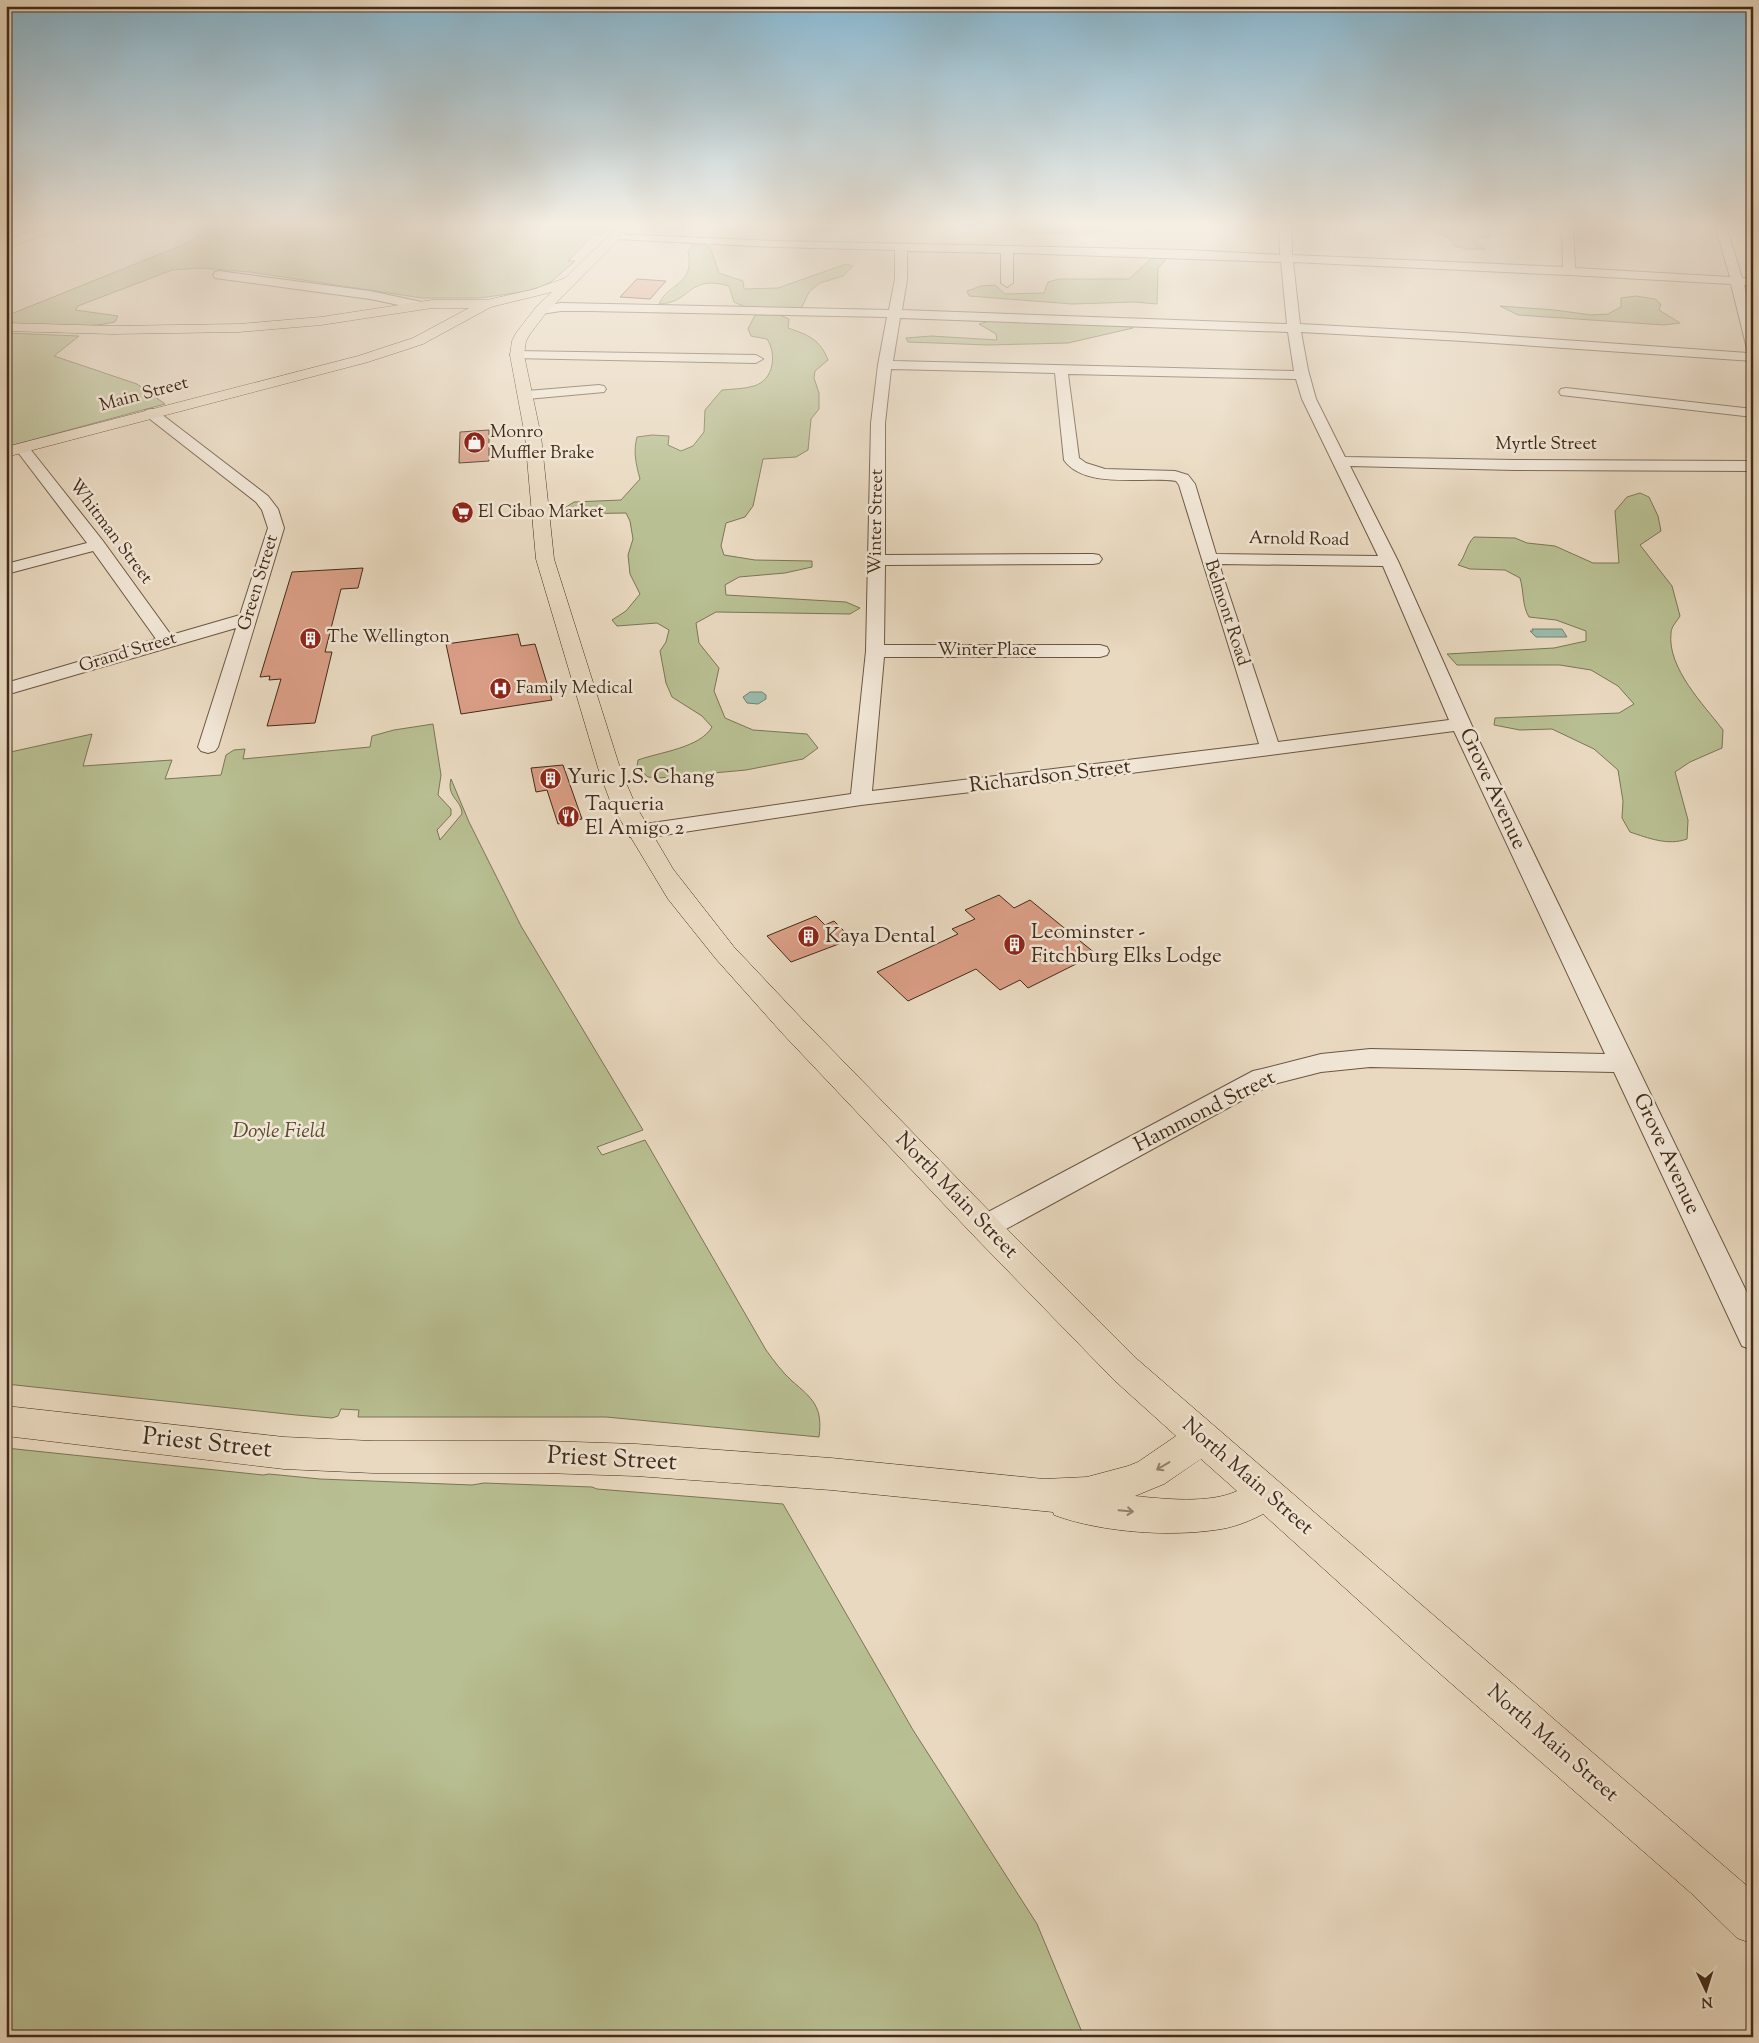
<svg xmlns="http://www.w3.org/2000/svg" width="1759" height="2043" font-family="'Sorts Mill Goudy',serif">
	<rect width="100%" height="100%" fill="#e9d9c0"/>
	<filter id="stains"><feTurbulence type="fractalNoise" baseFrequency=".004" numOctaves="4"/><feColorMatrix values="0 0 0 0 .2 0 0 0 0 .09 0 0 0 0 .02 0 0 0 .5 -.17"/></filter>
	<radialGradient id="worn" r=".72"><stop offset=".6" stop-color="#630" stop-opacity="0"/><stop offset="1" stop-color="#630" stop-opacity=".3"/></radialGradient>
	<!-- green -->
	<path fill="#b8bf92" stroke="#7c7555" d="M205,225H612L602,234L593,235L568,261H575L551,282L540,287L522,292L480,298H422L250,272L202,268L172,270L78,306L75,310L118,316L115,322C80,330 42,324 6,323V316L185,244L197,238Z
		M742,225H855L854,228L830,232Z
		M1002,225H1153L1156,228L1153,230L1123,228L1105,230L1089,234L1019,232L1023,227Z
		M1425,225H1488L1490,237L1479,238L1476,241L1485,249H1466L1454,246L1451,239L1428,229Z
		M693,245H704L710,247L719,273L743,281L744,289L778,288L846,264L853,266L843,276L820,283L809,292L801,309L745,307L734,302L729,286C687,274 692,303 659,304C669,281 695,287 688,251Z
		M1152,258H1163L1165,261L1158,268L1157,304L1135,302L1072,304L969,296L967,291L981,286L995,285L1005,294L1044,293L1048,282L1059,279H1129Z
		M1636,296L1655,299L1661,304L1659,310L1680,323L1664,325L1518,315L1500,306L1555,310L1591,315L1608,314L1621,307V298Z
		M755,315H780L789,319L788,328C808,335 820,339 828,360L815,371L814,378L819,393V409L811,419L808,450L796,457L763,459L753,506L745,517L726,523L721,546L724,555L755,560L812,561V567L785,573L739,577L725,585L726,595L846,602L860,608L850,614L716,612L696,623L699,643L719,668L714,691L725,718L753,730L807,734L818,748L803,759L746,770L659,778L648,777L637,767L638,760C660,752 700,748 712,727L702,716L672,697L666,683L660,651L666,642L669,630L657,623L617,626L612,620L626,611L640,594L630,574L628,555L633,539L630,521L626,513L562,514L563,509L574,502L621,500L640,479C636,464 633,452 637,437L652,435L669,436L668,445L681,451L693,446L704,432L705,410L722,390C732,389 744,389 754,386C774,380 777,354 767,339L751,336L748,329Z
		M990,321L1131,326L1133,328L1068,343L988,345L908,342L906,338L931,336L997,340L996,334L979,324Z
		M6,333L79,336L54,356L137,384L165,404L6,447Z
		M1640,493L1649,497L1658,516L1661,531L1640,545L1672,586L1680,616C1677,621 1671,627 1671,633C1667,668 1704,705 1723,730L1722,748L1690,762L1675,772L1688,820L1687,839C1668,846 1648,838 1630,832L1622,818L1623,801L1618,770L1594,749L1552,729L1520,730L1494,725L1495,718L1619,713L1634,704L1618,686L1591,670L1560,665H1457L1447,654L1554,648L1586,641V631L1556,620L1529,617C1522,606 1524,591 1520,578L1505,570L1470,569L1458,565C1466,556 1466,545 1474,537L1515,538L1527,543L1555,546L1593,563H1619L1615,511L1627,497Z
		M433,724L441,775L438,795L451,809V815L437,830L440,840L462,814C462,800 446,797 451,779L469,822L521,926L643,1130L597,1147L602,1155L645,1140L766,1350C774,1361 782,1372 792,1381C813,1399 823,1407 819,1437L606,1417H358L359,1410L341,1409L338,1416L332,1418L296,1415L6,1384V753L92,734L83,766L172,760L165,779L221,775L226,755L234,750L245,749L243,759L370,747L372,736L394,730Z
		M6,1448L263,1475L269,1474L320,1479L472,1485L484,1483L592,1487L597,1489L783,1504L913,1730L1037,1924L1084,2037H6Z"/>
	<!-- water -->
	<path fill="#99bbad" stroke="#768171" d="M1532,629H1562L1567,637H1536L1530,631H1533Z
		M750,692H762L766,695V699L758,704L747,703L743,697Z"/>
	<!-- building -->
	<path fill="#da9e86" stroke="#412b18" d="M637,279L666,281L650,299L620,297Z
		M489,430V461L459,463L460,432Z
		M363,568L358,588L341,589L325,652H332L315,723L267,726L281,679L269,680L270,676L260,677L292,572Z
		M518,634L521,646L535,644L552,700L461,714L446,644Z
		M563,765L582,819L558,824L547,790L536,792L531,768Z
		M999,895L1014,908L1030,900L1096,954L1028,988L1020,980L1000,990L976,969L908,1001L877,972L958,934L952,929L975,919L965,910Z
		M816,916L825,925L834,921L852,939L791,962L767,936Z"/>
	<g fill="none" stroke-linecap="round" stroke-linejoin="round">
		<defs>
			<path id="minor" d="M1279,225H1291L1292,255L1563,267L1562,225H1573L1575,268L1730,277L1715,225H1726L1742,278H1753V286L1744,285L1753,321V361L1463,341L1301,332L1308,370L1316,399L1345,457L1514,460L1753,461V471L1514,470L1350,466L1398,561L1472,726L1753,1305V1350L1742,1346L1614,1072L1370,1067L1321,1072L1270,1085L995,1235L985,1238L975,1235L971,1227L975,1219L1253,1071L1262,1069L1321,1054L1370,1049L1605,1054L1454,731L1108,776L861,805L638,839L630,837L627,832L630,827L638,825L851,794L866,651L871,423L878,365L887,317L590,311H561L541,314L535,310L537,307L561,303L889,310L895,279V250L775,247L616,239L612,238L610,236L612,234L775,241L1186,250L1280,255ZM907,251L1001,253V283L1007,287L1013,283V253L1281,262L1287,324L902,310L907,279ZM1293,262L1569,275L1731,284L1748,353L1463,333L1300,324ZM900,318L1288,332L1294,371L893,361ZM891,369L1055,373L1064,460C1085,490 1146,476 1176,481L1179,485L1259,744L872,791L884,657H1100L1107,655L1109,651L1107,647L1100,645H884L885,565L1093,564L1099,563L1102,559L1099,555L1093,554L885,555V423ZM1068,374L1296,379L1302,399L1378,556L1216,554L1195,484L1188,475L1175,471L1105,469L1086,463L1079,458ZM1219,564L1383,566L1449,720L1278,742Z
				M219,271L370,291L422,302L424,305L418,309L370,299L215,278L213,275L215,272Z
				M517,351L756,355L763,359L756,363L512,358L510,355L512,352Z
				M599,385L604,386L606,389L604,392L527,399L522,398L520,395L522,392L527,391Z
				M1566,388L1753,409V417L1561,395L1559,392L1561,389Z
				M151,409L156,410L268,496L278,509L284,528L218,747L215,751L208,753L201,751L198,747L236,628L6,695V683L156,639L93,551L6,574V564L87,543L17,451L14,448L17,445H27L103,541L171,635L240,615L268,528L262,510L256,502L146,416L144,413L146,410Z"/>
			<path id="major" d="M50,225H67L65,228L6,248V240Z
				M620,225H633L546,313L530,334L526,341L524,355L541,436L554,559L621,771L636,806L673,869L734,947L802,1019L996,1218L1138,1360L1753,1891V1944L1737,1938L1691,1893L1429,1664L1263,1514C1248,1522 1232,1528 1215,1530C1167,1537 1100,1532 1054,1515L1053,1512L831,1490L636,1476L544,1473H373L284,1469L6,1436V1406L284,1437L373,1441H544L636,1444L831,1458L1044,1479L1087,1477L1128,1466L1138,1462L1176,1436L1114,1380L974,1236L782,1033L716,959L668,899L612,806L599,771L536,559L525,436L510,355L512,341L516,333L536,307L552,292L491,307L423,344L368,362L6,457V447L358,356L413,338L469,308H432L321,325L239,332L112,334L6,331V323L112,326L239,324L321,317L432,300H487L535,289L565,278ZM1201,1459L1237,1491C1210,1504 1164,1499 1135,1496L1164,1484Z"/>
		</defs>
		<!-- minor casing -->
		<use href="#minor" stroke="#6b5642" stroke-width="2"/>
		<!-- major casing -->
		<use href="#major" stroke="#412b18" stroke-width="1"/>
		<!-- minor -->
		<use href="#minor" fill="#f1e6d6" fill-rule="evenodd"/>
		<!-- major -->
		<use href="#major" fill="#e9d9c0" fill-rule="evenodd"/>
	</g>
	<!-- one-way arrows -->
	<defs><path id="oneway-shaft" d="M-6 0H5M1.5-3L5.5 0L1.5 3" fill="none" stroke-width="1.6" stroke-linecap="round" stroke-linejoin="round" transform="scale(1.25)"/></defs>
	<g stroke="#95826c">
		<use href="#oneway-shaft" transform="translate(1163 1466) rotate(149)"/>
		<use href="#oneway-shaft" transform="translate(1126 1511) rotate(5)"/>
	</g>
	<!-- sky -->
	<linearGradient id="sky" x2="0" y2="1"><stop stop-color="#88b7d0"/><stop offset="0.44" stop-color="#f5eee3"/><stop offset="1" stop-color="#f5eee3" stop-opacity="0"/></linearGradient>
	<rect width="1759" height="511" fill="url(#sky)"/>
	<!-- icons -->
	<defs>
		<symbol id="shop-disc" viewBox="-11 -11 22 22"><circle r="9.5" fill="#8f2418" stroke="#f1e6d6"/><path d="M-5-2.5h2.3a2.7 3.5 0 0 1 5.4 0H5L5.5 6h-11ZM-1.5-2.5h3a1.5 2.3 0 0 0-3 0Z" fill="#fff"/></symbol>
		<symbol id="supermarket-disc" viewBox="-11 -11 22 22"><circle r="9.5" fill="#8f2418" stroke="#f1e6d6"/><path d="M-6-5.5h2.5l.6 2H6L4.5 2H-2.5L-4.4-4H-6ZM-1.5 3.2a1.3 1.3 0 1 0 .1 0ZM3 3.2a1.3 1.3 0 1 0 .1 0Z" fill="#fff"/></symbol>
		<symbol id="building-disc" viewBox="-11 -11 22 22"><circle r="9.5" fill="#8f2418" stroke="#f1e6d6"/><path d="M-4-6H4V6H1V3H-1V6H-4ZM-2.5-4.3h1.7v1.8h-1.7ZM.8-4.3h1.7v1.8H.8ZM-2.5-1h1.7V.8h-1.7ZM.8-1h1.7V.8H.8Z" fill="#fff"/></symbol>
		<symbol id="hospital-disc" viewBox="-11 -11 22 22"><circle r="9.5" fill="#8f2418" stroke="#f1e6d6"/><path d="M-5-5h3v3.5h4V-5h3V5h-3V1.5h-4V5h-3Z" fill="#fff"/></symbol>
		<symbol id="restaurant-disc" viewBox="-11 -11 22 22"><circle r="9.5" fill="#8f2418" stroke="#f1e6d6"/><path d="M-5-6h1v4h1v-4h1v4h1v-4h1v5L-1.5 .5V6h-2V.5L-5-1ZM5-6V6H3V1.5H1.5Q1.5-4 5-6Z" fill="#fff"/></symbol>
	</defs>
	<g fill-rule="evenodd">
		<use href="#shop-disc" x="462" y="430" width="25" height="25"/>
		<use href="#supermarket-disc" x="450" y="500" width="25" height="25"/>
		<use href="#building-disc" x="298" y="626" width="25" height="25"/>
		<use href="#hospital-disc" x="488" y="676" width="25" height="25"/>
		<use href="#building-disc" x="538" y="766" width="25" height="25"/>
		<use href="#restaurant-disc" x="556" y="804" width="25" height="25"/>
		<use href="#building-disc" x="796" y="924" width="25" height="25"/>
		<use href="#building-disc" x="1002" y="932" width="25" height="25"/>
	</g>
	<g text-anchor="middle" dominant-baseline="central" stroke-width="5" stroke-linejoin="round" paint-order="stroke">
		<!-- far-street labels -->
		<g font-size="18" fill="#412b18" stroke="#f1e6d6">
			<text transform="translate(144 395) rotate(-15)">Main Street</text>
			<text x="1546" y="445">Myrtle Street</text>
			<text transform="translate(877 522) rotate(-89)">Winter Street</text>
			<text transform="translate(110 532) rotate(53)">Whitman Street</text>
			<text transform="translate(1299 540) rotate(1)">Arnold Road</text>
			<text transform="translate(259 583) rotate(-73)">Green Street</text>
			<text transform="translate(1226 613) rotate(72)">Belmont Road</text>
			<text x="987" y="651">Winter Place</text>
			<text transform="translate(128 653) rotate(-17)">Grand Street</text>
		</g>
		<!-- far-poi labels -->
		<g font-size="18" fill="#412b18" stroke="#f1e6d6" text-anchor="start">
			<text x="490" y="433">Monro<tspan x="490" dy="21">Muffler Brake</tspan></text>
			<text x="478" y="513">El Cibao Market</text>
			<text x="327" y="638">The Wellington</text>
			<text x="516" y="689">Family Medical</text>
		</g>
		<!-- street labels -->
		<g font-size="21" fill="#412b18" stroke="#f1e6d6">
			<text transform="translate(1050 777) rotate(-7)">Richardson Street</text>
			<text transform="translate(1492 789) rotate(65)">Grove Avenue</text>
			<text transform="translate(1205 1112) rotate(-27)">Hammond Street</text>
			<text transform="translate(1666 1154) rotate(65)">Grove Avenue</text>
			<text transform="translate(956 1196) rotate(46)">North Main Street</text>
			<text transform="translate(1247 1477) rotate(41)">North Main Street</text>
			<text transform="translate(1552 1744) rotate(41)">North Main Street</text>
		</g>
		<!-- poi labels -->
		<g font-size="21" fill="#412b18" stroke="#f1e6d6" text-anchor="start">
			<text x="567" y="778">Yuric J.S. Chang</text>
			<text x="585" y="805">Taqueria<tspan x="585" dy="24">El Amigo 2</tspan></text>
			<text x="1031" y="933">Leominster -<tspan x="1031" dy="24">Fitchburg Elks Lodge</tspan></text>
			<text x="825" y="937">Kaya Dental</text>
		</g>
		<!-- park labels -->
		<g font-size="21" font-style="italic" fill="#594930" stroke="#f1e6d6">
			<text x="279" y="1132">Doyle Field</text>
		</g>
		<!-- near-street labels -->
		<g font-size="25" fill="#412b18" stroke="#f1e6d6">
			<text transform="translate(207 1444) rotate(6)">Priest Street</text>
			<text transform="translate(612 1460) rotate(3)">Priest Street</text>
		</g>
	</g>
	<!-- margin -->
	<rect width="1759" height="2043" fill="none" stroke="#e9d9c0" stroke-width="25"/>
	<rect x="8" y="8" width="1744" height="2028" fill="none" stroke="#412b18" stroke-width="2.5"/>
	<rect x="12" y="12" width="1734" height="2018" fill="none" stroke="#412b18"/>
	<!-- north arrow -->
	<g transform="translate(1706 1990) rotate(176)" stroke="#f1e6d6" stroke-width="4" paint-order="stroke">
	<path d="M0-4L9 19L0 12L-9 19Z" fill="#412b18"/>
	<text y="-8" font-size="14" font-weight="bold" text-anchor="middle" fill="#412b18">N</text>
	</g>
	<rect width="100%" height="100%" filter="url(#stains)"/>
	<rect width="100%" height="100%" fill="url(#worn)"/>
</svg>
